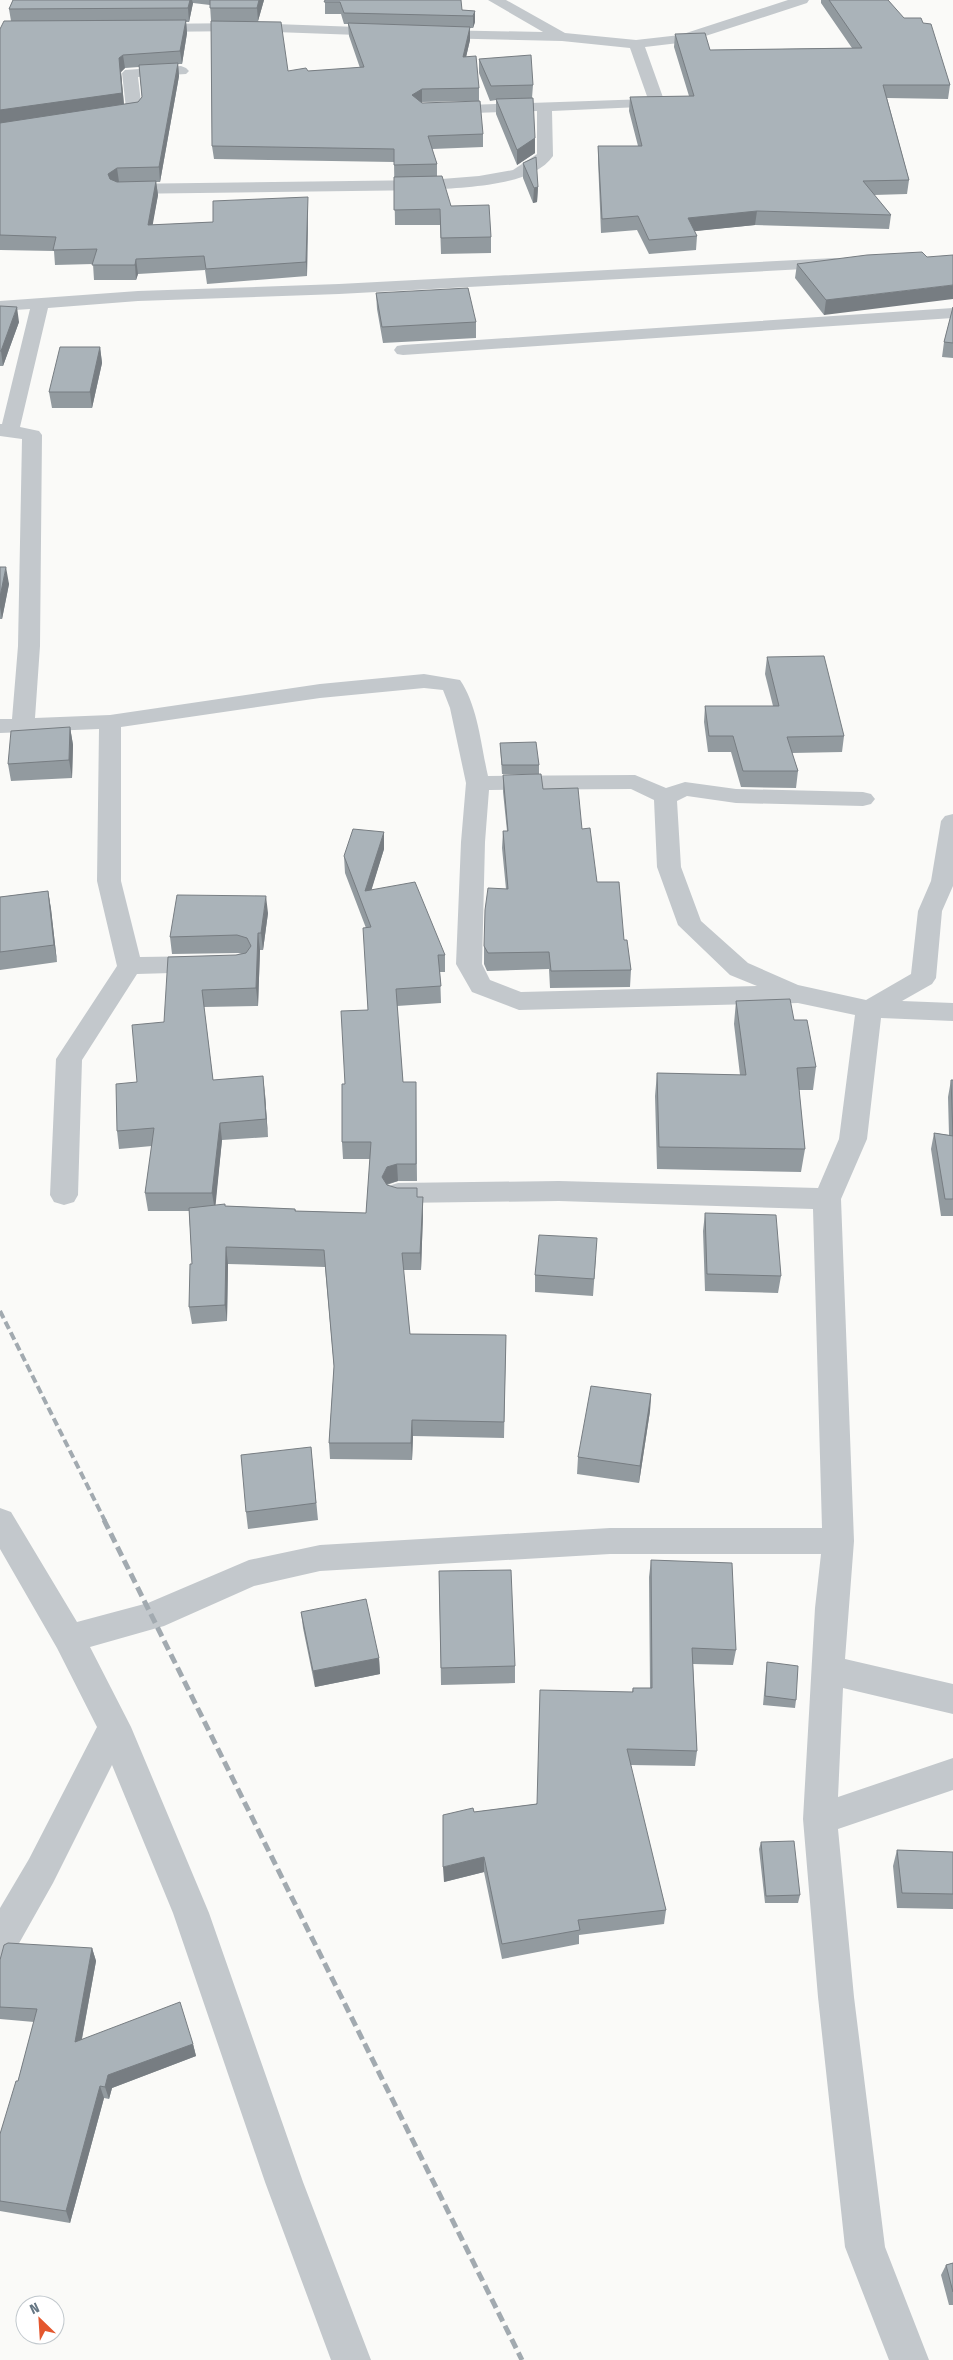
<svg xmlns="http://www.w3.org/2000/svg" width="953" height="2360" font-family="'Fira Sans Condensed',sans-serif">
	<rect width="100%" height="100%" fill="#fafaf8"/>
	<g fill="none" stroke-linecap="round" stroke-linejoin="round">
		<!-- minor -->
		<path fill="#c3c8cc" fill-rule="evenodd" d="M488,0H506L565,33L636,40L680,35L788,0H809L807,3L687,42L645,47L665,103L662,106L552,111L553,156C532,187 463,187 429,190L121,194L115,192L113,189L115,186L121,184L429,180L479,176L513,170L537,154V111L444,114L436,109L439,106L648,99L630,48L562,41L434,38L427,34L434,30L543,32Z
			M246,23L386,28L393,32L386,36L246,31L149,32L142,28L149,24Z
			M181,66L186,68L189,71L186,74L138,77L142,111L139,114L105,121L100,119L97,116L100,113L126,108L122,73L125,70Z
			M835,258L841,259L844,263L841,267L339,294L138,301L48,308L20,427L39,431L42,435L40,646L35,718L110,715L320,684L424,674L460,680C478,706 481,746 488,776L635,775L666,788L685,782L736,789L863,792L871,794L875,799L871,804L863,806L736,803L687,796L677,801L681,867L701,921L748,963L798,985L866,1000L911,974L918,911L931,881L941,821L945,816L953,814V886L942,911L936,978L932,984L902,1001L953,1003V1021L881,1018L867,1139L841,1199L854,1541L845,1659L953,1684V1714L843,1688L838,1797L953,1758V1790L838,1829L854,1997L885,2247L929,2360H889L845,2247L818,1997L803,1819L815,1608L821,1554H610L320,1571L254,1586L164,1626L90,1647L131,1727L209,1913L303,2182L371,2360H331L265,2182L173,1913L112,1765L53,1883L13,1954L0,1959V1908L29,1859L97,1727L57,1648L0,1549V1508L11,1512L77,1622L148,1603L249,1560L320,1545L610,1528H822L813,1209L559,1201L398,1203L388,1200L384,1193L388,1186L398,1183L559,1181L818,1188L839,1139L855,1015L798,1003L519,1010L472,992L456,964L461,842L466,783L450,708L443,690L424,688L320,698L121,727V881L140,957L206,956L215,958L219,964L215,970L206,972L137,974L82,1060L78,1195L74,1202L64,1205L54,1202L50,1195L56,1059L117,966L97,881L99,729L0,733V719H12L18,646L22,439L0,436V424H2L30,309L0,311V301L138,291L339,284ZM631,789L654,800L657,867L678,925L730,975L757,986L521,992L490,980L482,964L485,842L489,790Z
			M953,308V318L403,355L397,354L394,350L397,346L403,345Z"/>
		<!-- rail-far1 -->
		<path stroke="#a2aab0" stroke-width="4" stroke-dasharray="8 4" stroke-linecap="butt" d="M0,1311L105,1521"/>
		<!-- rail -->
		<path stroke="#a2aab0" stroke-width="5" stroke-dasharray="10 5" stroke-linecap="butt" d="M104,1520L522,2360"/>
	</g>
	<!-- wall -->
	<path fill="#929a9f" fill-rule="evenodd" d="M13,0H264L258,21L288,71H308L360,68L349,36L348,24H344L341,14H325V0L475,11V22L473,28H470V40L466,57L479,88V101L421,102L483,134V147L432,149L437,164V176L451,206L491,237V253L441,254L440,225H395L394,162L214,159L212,146L211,21L210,5L193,3L189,22H186L187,33L182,64H178L179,76L160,182H156L158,195L152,225L213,222L308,211L307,276L207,284L205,270L138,274L136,280H94L93,264L55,265L54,251L0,250V29L11,21L9,9ZM139,67L142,97L138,102L124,104L121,72L125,68Z
		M821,0H888L950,85L948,99L887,98L909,180L907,194L874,195L891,215L889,229L755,225L694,231L697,236L696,250L649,254L637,230L601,233L598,160V146H638L629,111L630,97L689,96L674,47L675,34L710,50L852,48L821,3Z
		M479,59L533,85L532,98L535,153L517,165L496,114V100L490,101L479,73Z
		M523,163L538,187L537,202L533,203L523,178Z
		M927,257L824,315L795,278L797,264Z
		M376,293L476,322V338L383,343L377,309Z
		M0,306L19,322L3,366H0Z
		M953,307V358L942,357L944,342Z
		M100,347L102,363L92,408H52L49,392Z
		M0,567L9,584L2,619H0Z
		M767,657L844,736L842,752L792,753L798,771L796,788L741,787L731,752H708L704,722L705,706H773L765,674Z
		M70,727L73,745L72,778L11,781L8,764Z
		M500,743L539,765V774H502Z
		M503,775L543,789L582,829L597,882L624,940L631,970L630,987L550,988L549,969L487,971L484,964V946L506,889L502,848L503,831H507L503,792Z
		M384,832V849L371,890L445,955V972H440L441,1003L397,1006L403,1082H416L417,1181H398L387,1185L417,1197H423V1214L421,1270H403L410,1334L506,1335L504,1438L413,1436L412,1460L330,1459L329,1443L334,1367L325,1267L228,1264L227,1321L192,1324L189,1307L192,1264L189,1211H148L145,1193L152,1146L119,1149L117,1131L164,1022L236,955L242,954L238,953L172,954L170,937L268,913L263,950H260L258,1006L204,1007L213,1080L265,1094L268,1137L222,1140L215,1205L225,1206L295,1209L296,1211L366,1213L370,1159H343L342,1142L345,1084L368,1010L366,928L345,873L344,856Z
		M48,891L51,909L57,962L0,970V897Z
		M736,1001L794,1020L816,1067L813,1090H799L805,1149L801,1172L657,1169L655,1096L657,1073L740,1075L734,1024Z
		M951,1080H953V1216H941L931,1149L934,1133L949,1135L948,1097Z
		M705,1213L781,1276L778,1293L705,1291L703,1231Z
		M596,1256L593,1296L535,1292V1275Z
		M651,1394L650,1411L639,1483L577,1474L578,1457Z
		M311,1447L318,1520L248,1529L246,1512Z
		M651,1560L736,1650L733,1665L693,1664L697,1751L695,1766L630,1765L666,1910L664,1924L579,1935V1944L502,1959L484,1872L444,1882L474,1812L536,1804L632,1692L633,1688H650L649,1577Z
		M439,1571L515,1666V1683L441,1685Z
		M301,1612L379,1658L380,1674L315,1687L303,1628Z
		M767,1662L796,1700L795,1708L763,1705L766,1671Z
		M761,1842L800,1895L798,1903H765L759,1849Z
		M897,1850L953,1852V1909L897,1908L893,1866Z
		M92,1948L96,1961L82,2039L193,2044L196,2056L112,2088L109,2099L104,2098L70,2223L0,2211V2134L18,2081L34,2022L0,2019V1960Z
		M953,2263V2305H949L941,2275L946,2265Z"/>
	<!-- shaded-wall -->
	<path fill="#777d82" d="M190,0H192L193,3L189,22L188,8Z
		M259,0H264L258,21L257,8Z
		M475,11V22L473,28V16Z
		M186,20L187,33L182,64L180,51Z
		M470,27V40L463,70V57Z
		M123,55L125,68L121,72L124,106L0,124V110L119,58Z
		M178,63L179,76L160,182L159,167Z
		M422,89V102L412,108V95Z
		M535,138V153L517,165V150Z
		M117,168L119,182L109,188L108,174Z
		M156,181L158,195L150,240L148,225Z
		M538,187L537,202L533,203L534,188Z
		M308,197V211L307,276L306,262Z
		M757,211L755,225L687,232L688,218Z
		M136,259L138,274L136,280L135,265Z
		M953,285V299L824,315L826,300Z
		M17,307L19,322L3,366L1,351Z
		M100,347L102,363L92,408L90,392Z
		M6,567L9,584L2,619L0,607V597Z
		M70,727L73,745L72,778L69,760Z
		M384,832V849L366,908L365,891Z
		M48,891L51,909L57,962L54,945Z
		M266,896L268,913L263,950L261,933Z
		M258,933L260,950L258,1006L256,988Z
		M263,1076L265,1094L268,1137L266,1119Z
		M220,1123L222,1140L215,1211L212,1193Z
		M397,1164L398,1181L387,1184L382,1194V1177L387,1167Z
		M423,1197V1214L421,1270L420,1253Z
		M226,1247L228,1264L227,1321L225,1305Z
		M651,1394L650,1411L639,1483L640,1466Z
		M412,1420L413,1436L412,1460L411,1443Z
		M379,1658L380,1674L315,1687L313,1671Z
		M484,1857V1872L444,1882L443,1867Z
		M92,1948L96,1961L79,2054L75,2042Z
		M193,2044L196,2056L112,2088L109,2099L105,2087L108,2075Z
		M100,2086L104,2098L70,2223L66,2211Z"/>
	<!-- building -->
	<path fill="#aab3b9" stroke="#777d82" d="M13,0H190L188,8L9,9Z
		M210,0H259L257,8H210Z
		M325,0H461L462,10L475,11L473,16L344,13L340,2H324Z
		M829,0H888L904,18H921L923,23L931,24L950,85H883L909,180L863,181L891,215L757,211L688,218L697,236L649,240L638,216L602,219L598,146H642L630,97L694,96L675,34L705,33L710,50L862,48Z
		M186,20L180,51L123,55L119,58L122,93L0,110V29L4,21Z
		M211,21L281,22L288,71L306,68L308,71L364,67L348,23L470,27L463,57L476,56L479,88L422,89L412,95L422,103L480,101L483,134L428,136L437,164L394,165V149L212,146Z
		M531,55L533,85L491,86L479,59Z
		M178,63L159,167L117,168L108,174L110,179L117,182L156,181L148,225L213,222V201L308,197L306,262L206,269L204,256L136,259L135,265H92L97,249L53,250L56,237L0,235V123L138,102L142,97L139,65Z
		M533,98L535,138L517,150L496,99Z
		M536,157L538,187L534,188L523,163Z
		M442,176L451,206L489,205L491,237L441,238L440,209L394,210V177Z
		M922,252L927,257L953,255V285L826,300L797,264L867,255Z
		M468,288L476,322L382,327L376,293Z
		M0,306L17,307L1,351H0Z
		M953,307V343L944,342Z
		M60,347H100L90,392H49Z
		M0,567H6L0,597Z
		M824,656L844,736L787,737L798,771H743L733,736H709L705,706H779L767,657Z
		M70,727L69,760L8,764L11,731Z
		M536,742L539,765H502L500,743Z
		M541,774L543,789L578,788L582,829L590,828L597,882H619L624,940H627L631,970L551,971L549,952L488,953L484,946L485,910L488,888L508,889L503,831H508L503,775Z
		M353,829L384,832L365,891L415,882L445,955H438L441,986L396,989L403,1082H416V1164H397L387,1167L382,1177L387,1185L397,1188H417V1197H423L420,1253H402L410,1334L506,1335L504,1422L412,1420L411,1443H329L334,1366L324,1250L226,1247L225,1305L189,1307L190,1264H192L189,1208L225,1204V1206L295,1209V1211L366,1213L371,1142H342V1084H345L341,1011L368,1010L363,928L371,927L344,856Z
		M48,891L54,945L0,952V897Z
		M177,895L266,896L261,933H258L256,988L202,990L213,1080L263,1076L266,1119L220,1123L212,1193H145L154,1128L117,1131L116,1084L137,1082L132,1025L164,1022L168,957L236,955L246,953L251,946L247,938L237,935L170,937Z
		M790,999L794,1020H807L816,1067L797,1068L805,1149L659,1147L657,1073L746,1075L736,1001Z
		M951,1080H953V1199H945L934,1133L953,1136Z
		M705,1213L776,1215L781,1276L707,1274Z
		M539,1235L597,1238L594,1279L535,1275Z
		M591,1386L651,1394L640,1466L578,1457Z
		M311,1447L316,1503L246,1512L241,1455Z
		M651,1560L732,1563L736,1650L692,1648L697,1751L627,1749L666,1910L578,1920L580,1930L502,1944L484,1857L443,1867V1815L473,1808L474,1812L537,1804L540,1690L633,1692V1688H652Z
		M511,1570L515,1666L441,1668L439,1571Z
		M366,1599L379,1658L313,1671L301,1612Z
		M767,1662L798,1666L796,1700L765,1696Z
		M794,1841L800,1895L766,1896L761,1842Z
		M897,1850L953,1852V1894L902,1893Z
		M8,1943L92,1948L75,2042L180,2002L193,2044L108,2075L105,2087L100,2086L66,2211L0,2201V2134L16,2081H18L37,2009L0,2007V1960L4,1945Z
		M953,2263V2292L946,2265Z"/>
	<!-- north arrow -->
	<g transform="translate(40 2320) rotate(335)"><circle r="24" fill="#ffffff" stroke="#c1c8cd"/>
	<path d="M0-4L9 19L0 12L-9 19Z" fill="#e4572e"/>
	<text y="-8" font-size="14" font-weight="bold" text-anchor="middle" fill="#657683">N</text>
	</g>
</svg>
